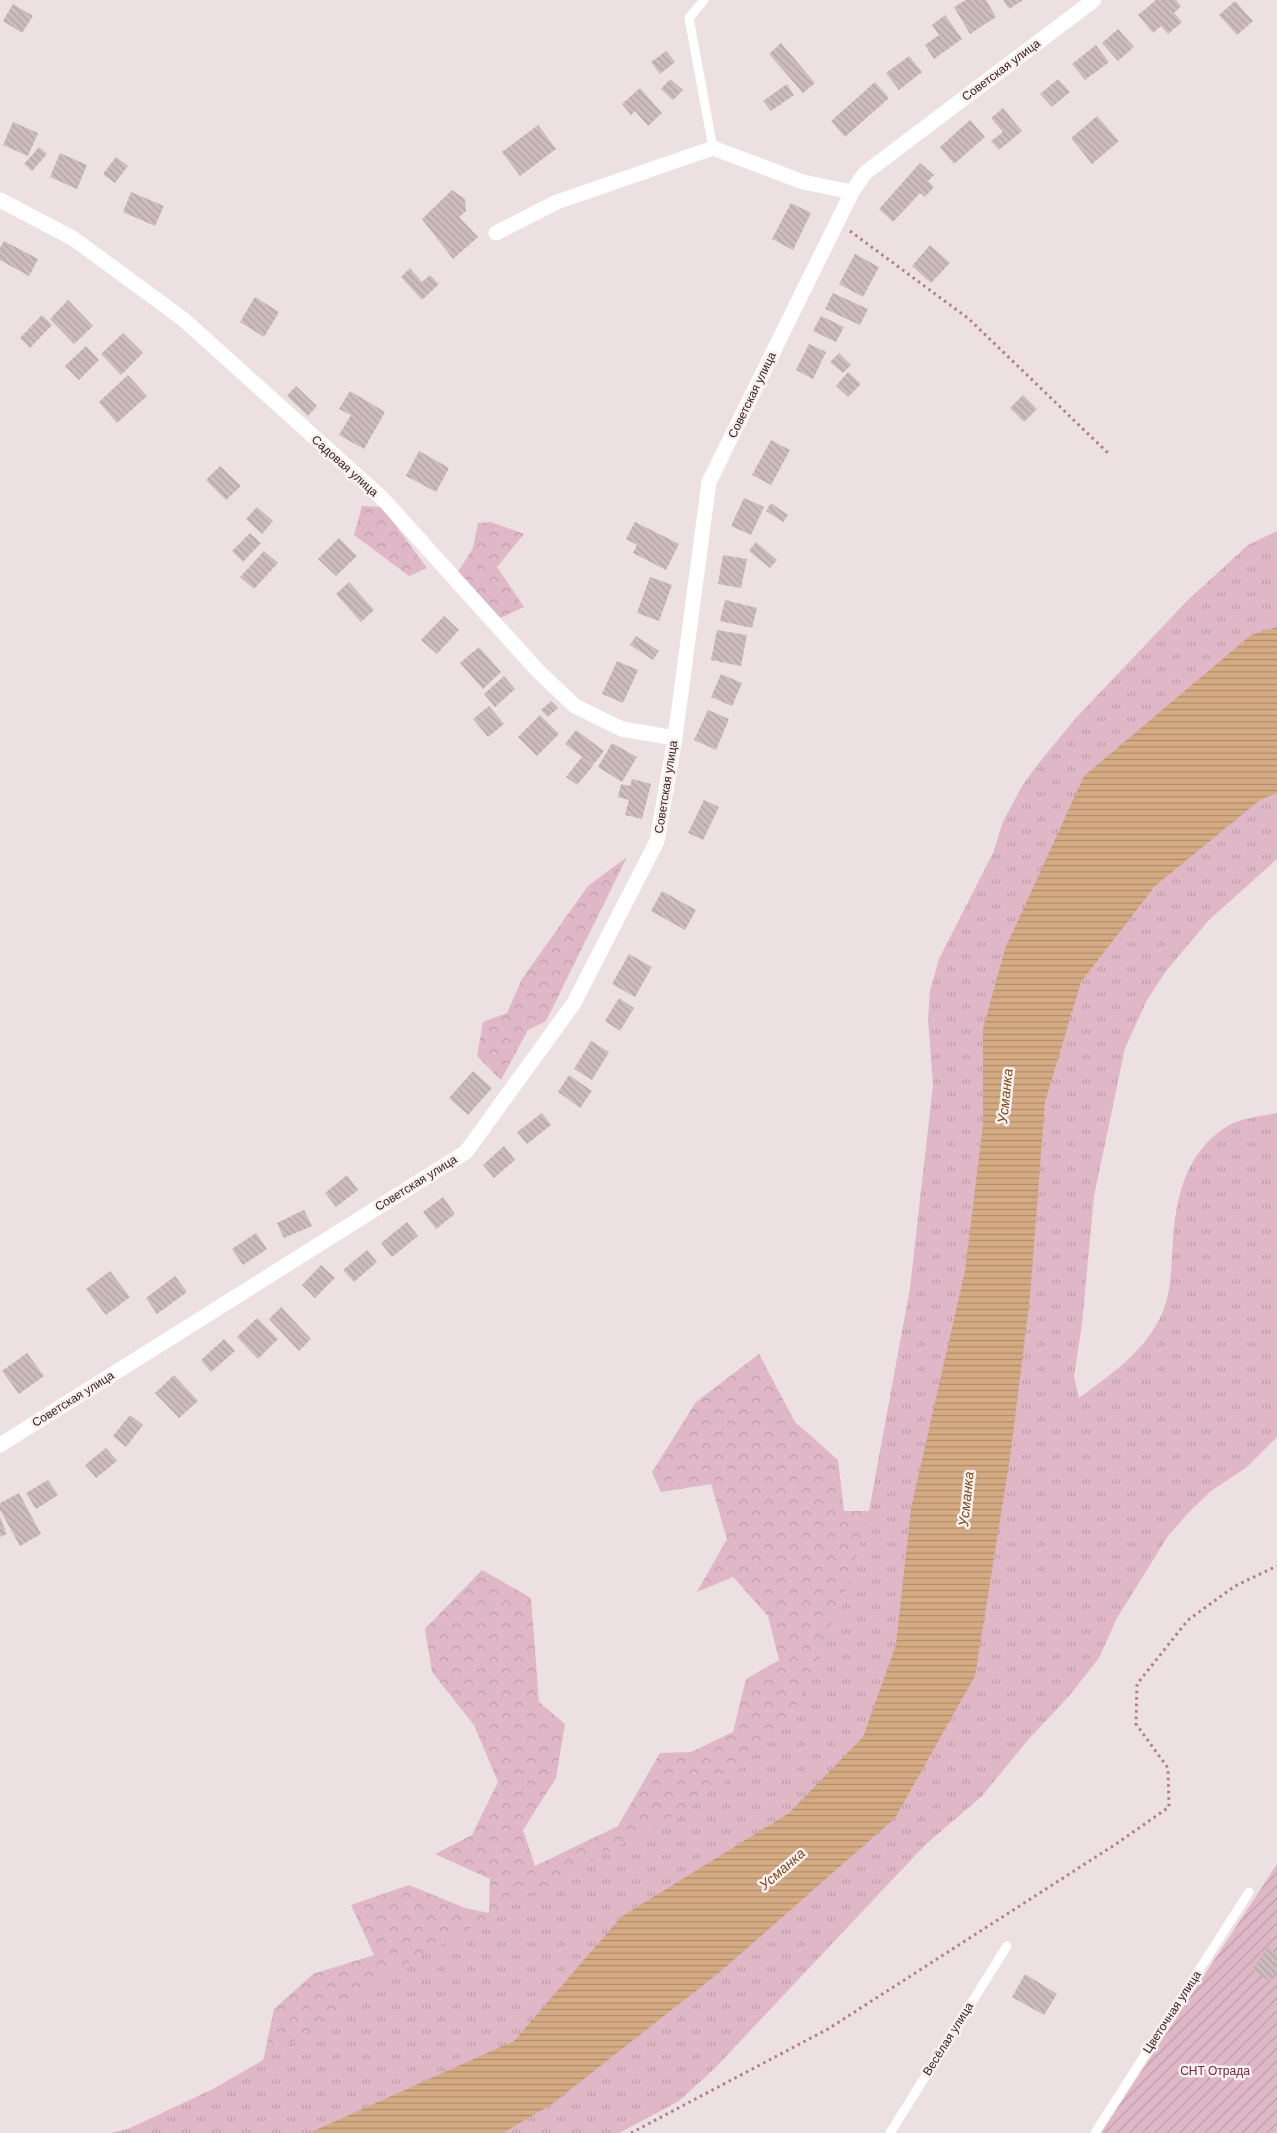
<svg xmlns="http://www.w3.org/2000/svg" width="1277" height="2133" font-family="'DM Sans',sans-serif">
	<defs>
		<pattern id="forest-crowns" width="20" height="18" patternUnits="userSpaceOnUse" patternTransform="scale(1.25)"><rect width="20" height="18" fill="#dfb7c7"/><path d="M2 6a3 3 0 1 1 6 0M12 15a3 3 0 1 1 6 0" fill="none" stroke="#c09daa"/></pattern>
		<pattern id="park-tufts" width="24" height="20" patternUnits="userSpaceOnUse" patternTransform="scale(1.25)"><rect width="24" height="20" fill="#dfb7c7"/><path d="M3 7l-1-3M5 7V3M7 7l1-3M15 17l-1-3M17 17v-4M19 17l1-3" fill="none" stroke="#c09daa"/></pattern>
		<pattern id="garden-furrows" width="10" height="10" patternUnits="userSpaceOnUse" patternTransform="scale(1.25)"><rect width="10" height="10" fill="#dfb7c7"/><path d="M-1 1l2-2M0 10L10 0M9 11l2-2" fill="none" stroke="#c09daa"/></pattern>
		<pattern id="water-rules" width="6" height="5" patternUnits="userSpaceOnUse" patternTransform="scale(1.25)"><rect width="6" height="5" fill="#d5ab84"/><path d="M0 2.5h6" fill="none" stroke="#ae8b6b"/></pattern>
		<pattern id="building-back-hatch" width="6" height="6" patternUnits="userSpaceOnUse" patternTransform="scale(1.25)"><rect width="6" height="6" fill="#cdbcbe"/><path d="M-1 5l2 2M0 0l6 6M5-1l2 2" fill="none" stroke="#b1a1a3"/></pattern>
	</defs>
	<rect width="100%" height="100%" fill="#ece0e2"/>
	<!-- forest -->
	<path fill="url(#forest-crowns)" d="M362,506L382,507L427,568L409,576L354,535Z
		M491,522L524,534L497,567L524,607L500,618L458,572L473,548L478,523Z
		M627,857L546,1021L528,1030L501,1080L477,1056L483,1022L507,1013L522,979L588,886Z
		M759,1354L795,1422L838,1460L844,1511H871L863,1737L259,2080L274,2009L313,1974L374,1955L351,1905L409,1885L465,1908L489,1913L490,1879L435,1854L472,1835L498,1782L474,1725L432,1672L425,1629L482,1570L531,1598L539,1702L565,1724L556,1778L523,1830L535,1866L618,1826L660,1753L691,1752L733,1732L746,1679L779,1660L768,1616L733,1577L697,1592L727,1539L711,1484L661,1492L652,1472L696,1402Z"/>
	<!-- park -->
	<path fill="url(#park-tufts)" d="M1277,531V859L1209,920L1166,971L1147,1000L1125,1048L1094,1196L1082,1324L1074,1376L1079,1398C1110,1375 1142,1354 1160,1318C1172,1294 1171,1267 1173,1240C1176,1196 1186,1153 1226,1127C1240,1118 1261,1116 1277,1113V1436L1275,1439L1247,1467L1211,1491L1189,1512L1168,1536L1117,1618L1099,1658L1069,1696L1027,1741L982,1796L925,1845L715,2068L679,2101L619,2133H110L128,2129L213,2089L289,2045L378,1980L678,1813L730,1778L783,1726L801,1701L826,1641L849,1583L869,1511L910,1288L933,1085L928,1019L930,991L939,959L993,853L1003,822L1022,786L1038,764L1075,719L1187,601L1248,545Z"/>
	<!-- garden -->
	<path fill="url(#garden-furrows)" d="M1277,1864V2133H1101Z"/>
	<!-- water -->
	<path fill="url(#water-rules)" d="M1277,627V793L1260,800L1155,886L1081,982L1045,1102L1030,1297L1010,1458L975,1676L895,1818L721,1971L552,2104L503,2133H309L514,2041L621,1917L789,1813L863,1737L896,1645L911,1508L965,1271L983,1124V1029L1005,949L1084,776L1251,635Z"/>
	<!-- building -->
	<path fill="url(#building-back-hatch)" d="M966,0H986L996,17L970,34L954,7Z
		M1003,0H1023L1009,9Z
		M1156,0H1176L1181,6L1174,13L1182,22L1168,34L1161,26L1153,33L1138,15Z
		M1235,1L1253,21L1237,35L1219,15Z
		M13,4L33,16L22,33L3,21Z
		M945,15L962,39L934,59L925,45L939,35L932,25Z
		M1118,29L1134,47L1118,61L1102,43Z
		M781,43L815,83L803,93L769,54Z
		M1096,45L1109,62L1085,80L1072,64Z
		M666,51L675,62L660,74L651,62Z
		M909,56L922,72L899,90L886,73Z
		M670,79L683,90L673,100L661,89Z
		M1058,79L1070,92L1052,107L1040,94Z
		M875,82L889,98L845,137L831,121Z
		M787,84L794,95L771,111L763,101Z
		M640,88L662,113L648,126L635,111L631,115L622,104Z
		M1003,108L1022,131L999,150L991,141L1003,132L991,118Z
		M1097,116L1119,141L1092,164L1071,138Z
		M970,120L985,137L954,164L940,147Z
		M13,122L38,133L28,156L3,145Z
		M538,125L556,149L520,176L502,152Z
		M39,147L47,154L32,171L24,164Z
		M60,153L87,165L77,189L50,177Z
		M116,157L128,166L115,183L103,174Z
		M920,163L934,175L928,181L934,187L925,197L920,193L893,222L879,209Z
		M452,190L465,199L466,211L459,217L478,237L453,259L422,219Z
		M131,192L164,206L155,226L123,212Z
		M791,203L811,213L793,250L772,239Z
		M4,241L38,259L29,276L0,260V248Z
		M930,245L950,263L931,283L912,266Z
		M855,254L879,267L863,297L839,284Z
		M410,268L422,282L430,275L439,284L422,300L401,277Z
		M833,293L868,309L860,325L825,309Z
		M255,297L279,312L264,337L240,322Z
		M68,300L93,326L74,344L50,319Z
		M42,315L52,325L30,348L20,338Z
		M821,316L844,327L836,342L813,331Z
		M123,333L143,353L121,375L101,354Z
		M809,344L826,352L813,379L796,370Z
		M86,346L99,360L79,380L65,366Z
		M839,353L851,365L843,373L830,362Z
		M848,372L861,384L848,397L836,386Z
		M128,375L147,396L117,423L99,402Z
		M296,386L317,406L308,416L287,396Z
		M350,391L385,412L364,449L339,435L351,415L339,409Z
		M1023,395L1037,409L1024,422L1010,408Z
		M771,440L790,450L771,485L752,475Z
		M419,451L449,468L436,492L406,476Z
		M220,466L241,486L226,500L206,480Z
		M744,498L764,507L751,535L731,526Z
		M771,503L788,515L783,522L766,511Z
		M257,507L273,521L262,534L246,519Z
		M635,522L679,544L666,570L633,553L637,545L626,539Z
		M250,533L261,543L243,562L232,551Z
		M339,538L357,556L336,576L318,559Z
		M756,542L777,560L770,568L749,551Z
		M264,551L278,563L254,589L240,577Z
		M723,555L747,559L741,588L718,584Z
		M650,577L672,585L659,621L637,613Z
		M349,582L374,610L361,622L336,594Z
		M725,600L757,608L752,628L720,621Z
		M444,616L459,630L437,654L421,640Z
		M717,630L747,635L741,666L711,660Z
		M636,636L659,651L653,660L630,645Z
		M479,647L501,672L483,689L460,663Z
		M617,661L638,670L623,703L602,694Z
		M721,674L742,683L732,706L711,697Z
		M504,676L515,689L495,707L484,694Z
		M551,701L558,708L548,717L541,710Z
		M489,706L504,724L488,737L473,719Z
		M708,710L729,719L716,750L694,740Z
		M540,715L559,734L537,756L518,737Z
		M576,730L604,751L593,765L565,744Z
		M612,743L637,757L622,782L598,767Z
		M582,757L593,766L577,785L566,777Z
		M632,779L651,784L642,819L625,815L629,800L618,797L621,784L630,786Z
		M704,800L719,807L703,840L688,833Z
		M662,891L696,910L685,930L651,911Z
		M629,954L652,967L635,997L612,984Z
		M619,998L634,1008L620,1031L605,1021Z
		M591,1041L609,1052L592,1080L574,1069Z
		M473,1071L492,1088L468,1115L449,1098Z
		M569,1075L592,1091L580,1108L558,1092Z
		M542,1113L551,1125L527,1144L517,1132Z
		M504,1146L515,1160L494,1178L483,1165Z
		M347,1175L358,1190L336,1207L325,1193Z
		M443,1197L455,1214L436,1229L423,1212Z
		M304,1210L312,1226L284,1238L277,1223Z
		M407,1222L418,1236L392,1257L381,1243Z
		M256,1233L267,1249L243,1265L232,1249Z
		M367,1250L377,1262L354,1282L343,1270Z
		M321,1265L335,1278L315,1298L302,1285Z
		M110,1271L130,1297L106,1315L86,1289Z
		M175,1276L187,1292L157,1314L146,1298Z
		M281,1307L311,1339L299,1351L269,1319Z
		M257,1318L278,1339L258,1359L237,1337Z
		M224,1339L235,1351L211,1372L201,1360Z
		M27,1353L44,1376L19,1394L2,1371Z
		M174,1375L198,1401L179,1418L155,1393Z
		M130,1415L143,1425L126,1447L113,1436Z
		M106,1448L117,1461L96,1478L85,1465Z
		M48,1480L58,1495L36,1509L26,1493Z
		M19,1493L41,1534L20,1546L0,1510V1503Z
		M0,1517L7,1534L0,1537Z
		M1267,1948L1277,1954V1971L1270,1981L1252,1970Z
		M1025,1974L1057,1994L1044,2015L1012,1997Z"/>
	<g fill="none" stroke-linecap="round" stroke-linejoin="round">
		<!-- path -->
		<path stroke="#b27e7e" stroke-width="3" stroke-dasharray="2.5 4" stroke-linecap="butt" d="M850,231L969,319L1109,454
			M631,2133L828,2029L1116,1844L1169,1807L1168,1768L1136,1724L1137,1684L1188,1620L1235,1586L1277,1566"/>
		<!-- lane -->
		<path stroke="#fff" stroke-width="9" d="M704,0L689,18L713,148
			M890,2133L1007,1946
			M1095,2133L1249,1892"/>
		<!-- street -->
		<path stroke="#fff" stroke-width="15" d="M0,200L74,239L183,319L382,498L538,671L575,706L622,729L675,738
			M496,233L557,202L713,148L803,182L852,192
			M0,1445L466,1152L574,1003L657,841L675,738L709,482L852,192L865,173L1094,0"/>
	</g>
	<g text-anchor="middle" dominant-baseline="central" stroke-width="5" stroke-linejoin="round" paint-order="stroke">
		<!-- street labels -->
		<g font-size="12" fill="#3e211f" stroke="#f8f1f2">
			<text transform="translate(1001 70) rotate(-37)">Советская улица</text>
			<text transform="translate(752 395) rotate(-64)">Советская улица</text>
			<text transform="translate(345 466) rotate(42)">Садовая улица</text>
			<text transform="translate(666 787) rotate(-81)">Советская улица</text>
			<text transform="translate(416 1183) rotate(-32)">Советская улица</text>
			<text transform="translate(73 1399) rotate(-32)">Советская улица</text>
			<text transform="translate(1172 2012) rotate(-57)">Цветочная улица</text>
			<text transform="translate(948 2039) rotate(-58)">Весёлая улица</text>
		</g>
		<!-- park labels -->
		<g font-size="12" fill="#77273e" stroke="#f8f1f2">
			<text x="1215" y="2071">СНТ Отрада</text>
		</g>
		<!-- water labels -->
		<g font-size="14" font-style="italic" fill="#7e4816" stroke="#f8f1f2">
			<text transform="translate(1005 1096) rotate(-84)">Усманка</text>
			<text transform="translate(966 1499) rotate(-84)">Усманка</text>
			<text transform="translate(782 1869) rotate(-41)">Усманка</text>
		</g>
	</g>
</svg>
